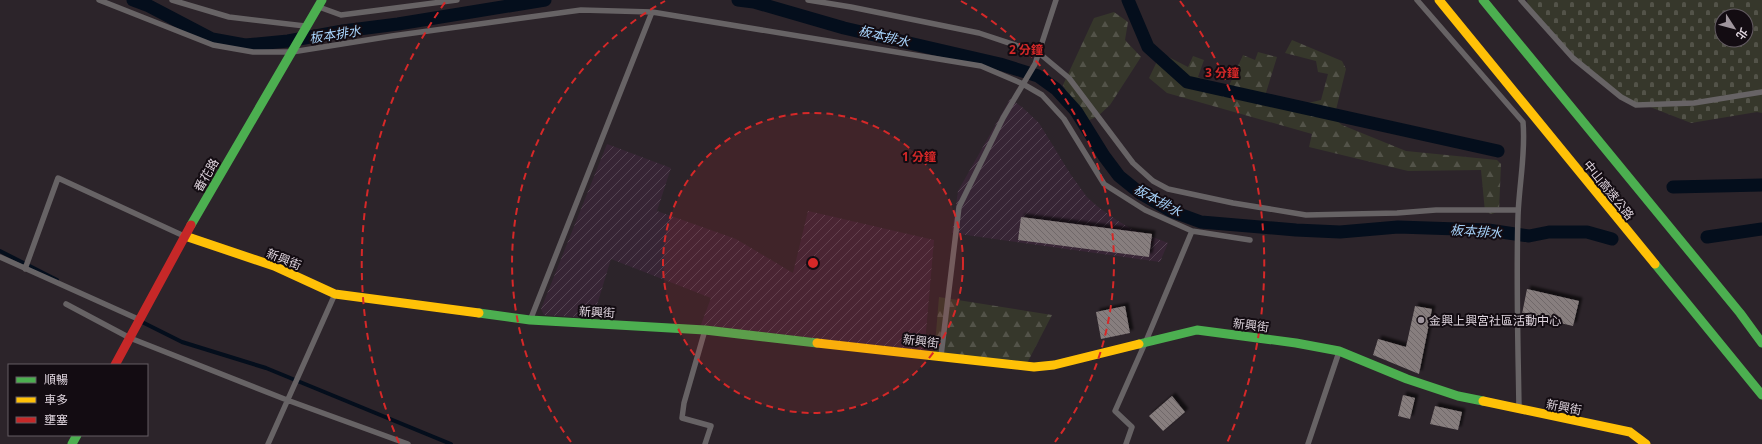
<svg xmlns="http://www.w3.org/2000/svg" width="1762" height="444" font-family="'Open Sans','Noto Sans TC',sans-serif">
	<defs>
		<pattern id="industrial-furrows" width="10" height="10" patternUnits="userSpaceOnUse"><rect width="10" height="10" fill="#372535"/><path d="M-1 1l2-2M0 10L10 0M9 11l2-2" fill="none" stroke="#544452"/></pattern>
		<pattern id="forest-firs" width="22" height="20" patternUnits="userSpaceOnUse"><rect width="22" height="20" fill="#36372b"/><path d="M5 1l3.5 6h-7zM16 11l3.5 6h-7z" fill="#535349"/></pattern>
		<pattern id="cemetery-stones" width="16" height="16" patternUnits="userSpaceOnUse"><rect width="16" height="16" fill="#36372b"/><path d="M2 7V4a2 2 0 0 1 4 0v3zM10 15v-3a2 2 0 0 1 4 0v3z" fill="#535349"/></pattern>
		<pattern id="building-back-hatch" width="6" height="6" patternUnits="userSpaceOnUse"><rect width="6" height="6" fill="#877e7e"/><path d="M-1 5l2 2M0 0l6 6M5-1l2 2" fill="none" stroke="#6f6869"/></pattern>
		<filter id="shadow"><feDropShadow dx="3.5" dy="-3.5" stdDeviation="1" flood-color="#0009"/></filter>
	</defs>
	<rect width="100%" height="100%" fill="#2c242a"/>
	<!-- industrial -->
	<path fill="url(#industrial-furrows)" d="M1010,99L1022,107L1039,123L1071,175L1087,197L1097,206L1118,221L1130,228L1168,243L1160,262L952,233L958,191Z
		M607,144L671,168L657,211L736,239L793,273L808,211L934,240L924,355L699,330L711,298L611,259L593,318L544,315L541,309Z"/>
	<!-- forest -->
	<path fill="url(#forest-firs)" d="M1114,12L1128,22L1125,40L1141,57L1110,105L1098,116L1083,123L1063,85L1094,18Z
		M1292,40L1342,61L1346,69L1334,118L1342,125L1406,151L1497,160L1501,164L1499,211L1492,214L1485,212L1481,170L1408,171L1309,147L1312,134L1167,93L1149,78L1161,53L1188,67L1193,56L1204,60L1198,77L1228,88L1243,55L1255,60L1258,52L1277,57L1265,96L1299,105L1321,100L1328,74L1318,72L1316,61L1285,53Z
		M939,297L1052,315L1024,369L934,357Z"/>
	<!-- cemetery -->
	<path fill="url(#cemetery-stones)" fill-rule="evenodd" d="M1527,0H1762V113L1757,112L1691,123L1645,105L1634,103L1588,73L1528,8ZM1722,16H1746V40H1722Z"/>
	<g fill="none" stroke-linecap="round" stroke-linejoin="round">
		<!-- stream -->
		<path stroke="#040e1c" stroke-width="4" d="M0,251L57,280
			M142,322L182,342L266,368L451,444"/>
		<!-- canal -->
		<path stroke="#040e1c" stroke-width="13" d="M133,0L149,6L212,39L245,45L288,41L343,31L398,24L545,0
			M738,0L754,2L844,28L1000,64L1038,76L1056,89L1076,111L1104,156L1119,176L1140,193L1171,211L1201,222L1296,230L1340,232L1398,227L1488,230L1529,236L1549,232H1587L1612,239
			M1128,0L1148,47L1187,82L1498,151
			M1673,187L1762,185
			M1707,237L1762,229"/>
	</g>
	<!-- building -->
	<path fill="url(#building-back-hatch)" filter="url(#shadow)" d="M1021,217L1152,234L1149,257L1018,240Z
		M1527,289L1579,301L1573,326L1522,314Z
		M1125,306L1130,333L1101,339L1096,312Z
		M1415,306L1432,309L1419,374L1373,355L1378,339L1406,347Z
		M1403,395L1415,398L1410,419L1398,416Z
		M1172,396L1185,412L1163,431L1149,416Z
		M1435,406L1462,412L1458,430L1430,424Z"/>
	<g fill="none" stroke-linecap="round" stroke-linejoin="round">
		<!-- lane -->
		<path stroke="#676365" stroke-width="5.5" d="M99,0L213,45L253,52H292L392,36L581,10L652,12
			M172,0L229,17L305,26
			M808,0L851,7L979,33L1039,53L1069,78L1133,163L1153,181L1168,189L1233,203L1306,215L1397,213L1436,210H1518
			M1417,0L1523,122C1526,153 1519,184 1518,216C1516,280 1518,344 1519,408
			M1521,0L1573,58L1621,97L1636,105L1694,103L1762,92
			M319,7L341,15L457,0
			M0,257L138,319
			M25,269L58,178L184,236
			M66,304L130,338L287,400L408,444
			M531,318L652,12L981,66L1023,84L1042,95L1064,119L1104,184L1145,210L1192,231L1250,240
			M705,330L684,403L682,418L711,426L705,444
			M941,356L959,207L1003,118L1035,64L1056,0
			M268,444L335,294
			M1126,444L1132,427L1115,411L1146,341L1192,231
			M1308,444L1339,352"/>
		<!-- fast -->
		<path stroke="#4caf50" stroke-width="9" d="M1483,0L1740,313L1762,343
			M191,225L322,0
			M1655,264L1762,395
			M479,313L530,320L705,330L817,343
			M1139,344L1197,330L1296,343L1339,351L1407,379L1458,396L1483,401
			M72,444L77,435"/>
		<!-- slow -->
		<path stroke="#ffc107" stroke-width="9" d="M1439,0L1655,264
			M185,236L274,266L335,294L479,313
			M817,343L1034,367L1054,365L1139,344
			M1483,401L1630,432L1646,444"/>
		<!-- jam -->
		<path stroke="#c62828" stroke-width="9" d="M115,365L191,225"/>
	</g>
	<!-- distance rings -->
	<circle cx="813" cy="263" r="150" fill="#d62828" fill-opacity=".12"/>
	<g fill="none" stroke="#d62828" stroke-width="2" stroke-dasharray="7 5">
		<circle cx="813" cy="263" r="150"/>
		<path d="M571 442A301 301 0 0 1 665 1M961 1A301 301 0 0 1 1055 442"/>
		<path d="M399 443A451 451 0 0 1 446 1M1180 1A451 451 0 0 1 1227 443"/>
	</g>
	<!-- markers -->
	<circle fill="#a0969e" stroke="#130c12" stroke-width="1.5" cx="1421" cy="320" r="4"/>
	<g text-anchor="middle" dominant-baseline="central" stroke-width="4" stroke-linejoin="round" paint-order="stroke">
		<!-- street labels -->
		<g font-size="12" fill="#ded4dd" stroke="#130c12">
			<text transform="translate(206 175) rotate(-60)">番花路</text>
			<text transform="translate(1609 190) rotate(51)">中山高速公路</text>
			<text transform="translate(284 259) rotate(22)">新興街</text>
			<text transform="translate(597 312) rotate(3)">新興街</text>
			<text transform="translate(1251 325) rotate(7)">新興街</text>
			<text transform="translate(921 341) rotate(7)">新興街</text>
			<text transform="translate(1564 407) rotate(11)">新興街</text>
		</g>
		<!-- poi labels -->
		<g font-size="12" fill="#ded4dd" stroke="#130c12" text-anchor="start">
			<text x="1429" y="320">金興上興宮社區活動中心</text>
		</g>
		<!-- water labels -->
		<g font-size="13" font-style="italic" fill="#a8d4fc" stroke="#130c12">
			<text transform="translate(335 34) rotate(-9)">板本排水</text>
			<text transform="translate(884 36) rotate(14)">板本排水</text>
			<text transform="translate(1158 200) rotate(29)">板本排水</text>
			<text transform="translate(1476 231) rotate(4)">板本排水</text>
		</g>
	</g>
	<circle cx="813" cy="263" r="6" fill="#d62828" stroke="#130c12" stroke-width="2"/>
	<g font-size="12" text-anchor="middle" font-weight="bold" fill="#d62828" stroke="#130c12" stroke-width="4" stroke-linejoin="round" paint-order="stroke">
		<text x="1026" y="54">2 分鐘</text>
		<text x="1222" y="77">3 分鐘</text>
		<text x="919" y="161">1 分鐘</text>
	</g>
	<!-- legend -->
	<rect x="8" y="364" width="140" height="72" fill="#130c12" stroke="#645c63"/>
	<rect x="16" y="377" width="20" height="6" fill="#4caf50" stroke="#645c63"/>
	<text x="44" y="384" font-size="12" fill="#ded4dd">順暢</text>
	<rect x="16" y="397" width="20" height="6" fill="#ffc107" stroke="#645c63"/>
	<text x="44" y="404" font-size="12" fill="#ded4dd">車多</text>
	<rect x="16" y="417" width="20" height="6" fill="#c62828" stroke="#645c63"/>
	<text x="44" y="424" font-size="12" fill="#ded4dd">壅塞</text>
	<!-- north arrow -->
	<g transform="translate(1734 28) rotate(126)"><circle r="19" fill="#130c12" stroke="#645c63"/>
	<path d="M0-3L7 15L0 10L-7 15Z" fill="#a0969e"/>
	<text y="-6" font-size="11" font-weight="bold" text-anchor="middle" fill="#ded4dd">北</text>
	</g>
</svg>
